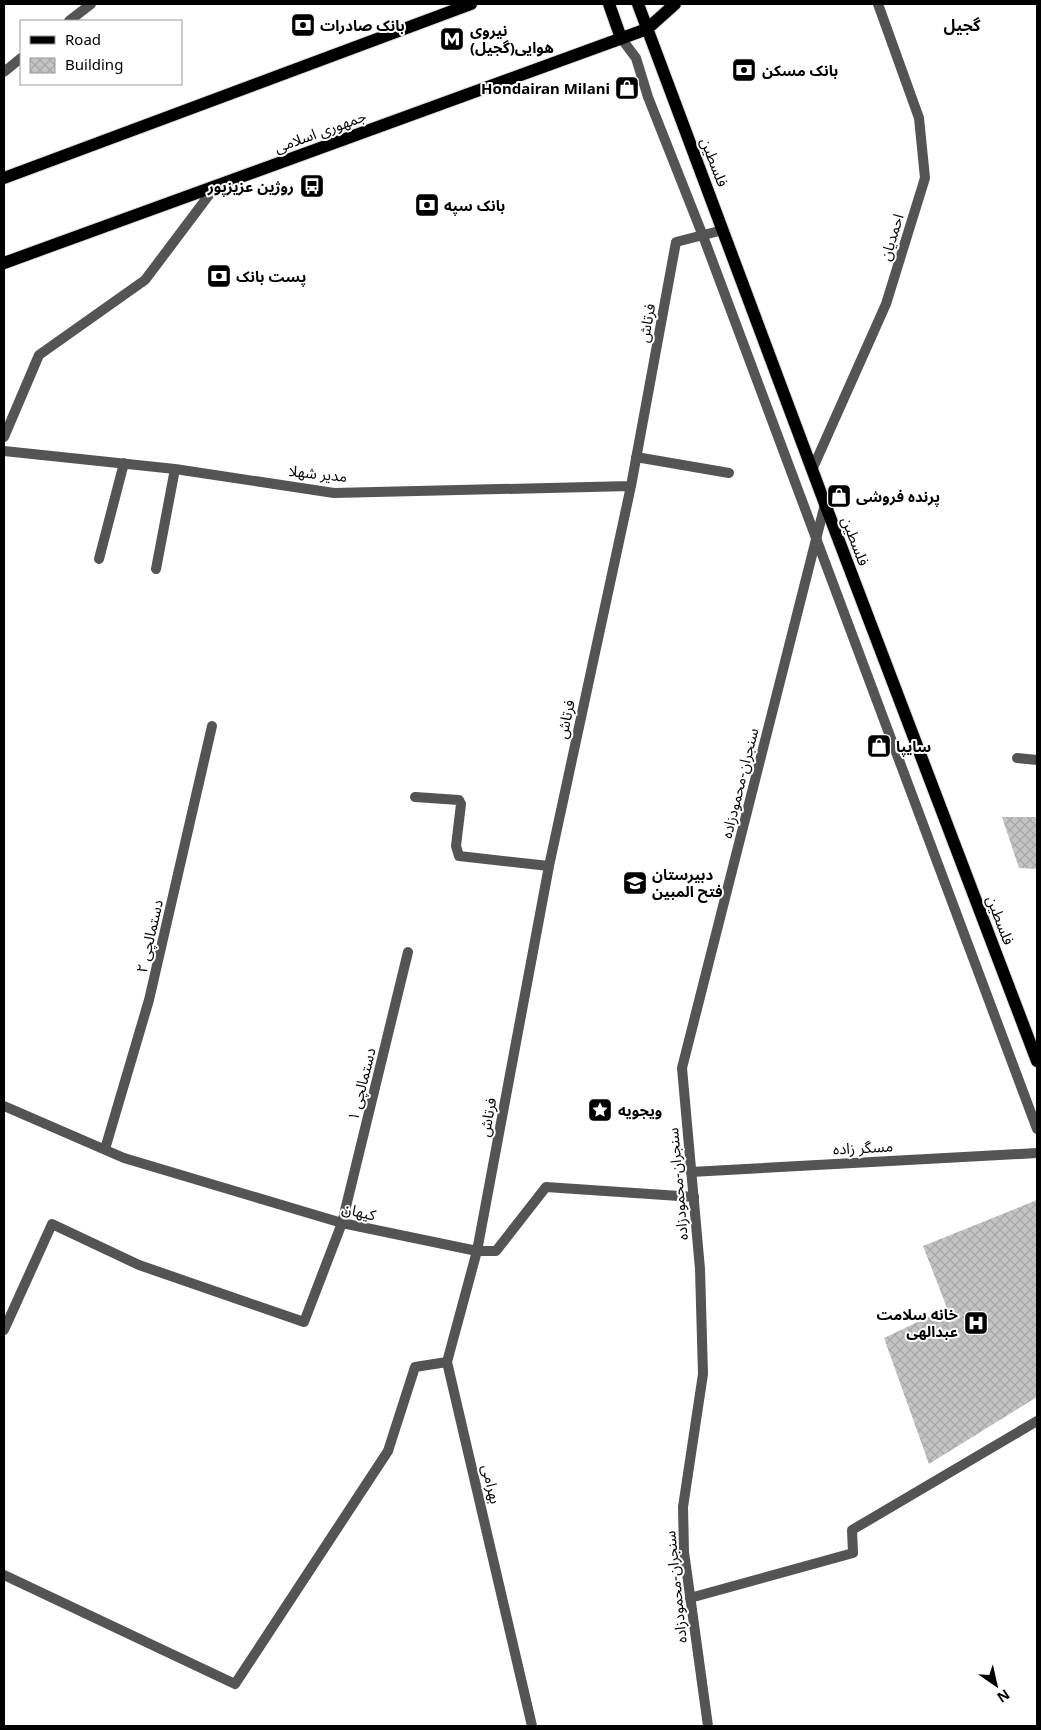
<svg xmlns="http://www.w3.org/2000/svg" width="1041" height="1730" font-family="'Noto Sans','Noto Sans Arabic',sans-serif">
	<defs>
		<pattern id="building-cross-hatch" width="8" height="8" patternUnits="userSpaceOnUse" patternTransform="scale(1.25)"><rect width="8" height="8" fill="#c4c4c4"/><path d="M0 0l8 8M0 8l8-8" fill="none" stroke="#a7a7a7"/></pattern>
	</defs>
	<rect width="100%" height="100%" fill="#fff"/>
	<!-- building -->
	<path fill="url(#building-cross-hatch)" d="M1002,817H1037V869L1019,868Z
		M1037,1200V1397L929,1464L884,1338L947,1308L923,1246Z"/>
	<g fill="none" stroke-linecap="round" stroke-linejoin="round">
		<defs>
			<path id="primary" d="M609,4L621,38
				M638,4L825,504L1037,1061
				M4,178L471,4
				M4,263L647,29L675,4"/>
		</defs>
		<!-- primary casing -->
		<use href="#primary" stroke="#dbdbdb" stroke-width="14"/>
		<!-- service -->
		<path stroke="#545454" stroke-width="10" d="M621,38L636,58L648,97L703,236L1037,1129
			M4,437L39,355L145,280L215,187
			M105,1149L149,1000L212,726
			M691,1172L1037,1153
			M4,1330L52,1224L139,1265L304,1322L342,1223L408,952
			M4,1575L235,1684L388,1451L415,1367L447,1362
			M690,1598L853,1553L852,1530L1037,1421"/>
		<!-- minor -->
		<path stroke="#545454" stroke-width="10" d="M69,21L91,4
			M4,72L21,58
			M4,451L175,469L334,493L631,486
			M636,457L729,473
			M812,470L886,304L925,178L919,118L878,4
			M99,559L124,463
			M156,569L175,469
			M1017,758L1037,760
			M415,797L459,800L461,804L456,846L459,856L549,866
			M4,1106L124,1158L342,1223L477,1251H496L546,1187L694,1197
			M532,1726L447,1362L477,1251L549,866L631,486L676,242L723,230"/>
		<!-- tertiary -->
		<path stroke="#545454" stroke-width="10" d="M708,1726L684,1552L683,1507L703,1374L700,1269L682,1068L825,504"/>
		<!-- primary -->
		<use href="#primary" stroke="#000" stroke-width="12"/>
	</g>
	<!-- icons -->
	<defs>
		<symbol id="bank-square" viewBox="-11 -11 22 22"><rect x="-9" y="-9" width="18" height="18" rx="4" fill="#000" stroke="#fff"/><path d="M-6-4H6V4H-6ZM0-2.3a2.3 2.3 0 1 0 0 4.6a2.3 2.3 0 1 0 0-4.6Z" fill="#fff"/></symbol>
		<symbol id="metro-square" viewBox="-11 -11 22 22"><rect x="-9" y="-9" width="18" height="18" rx="4" fill="#000" stroke="#fff"/><path d="M-5.5 5V-5H-3L0 0L3-5H5.5V5H3V-.5L0 4L-3-.5V5Z" fill="#fff"/></symbol>
		<symbol id="shop-square" viewBox="-11 -11 22 22"><rect x="-9" y="-9" width="18" height="18" rx="4" fill="#000" stroke="#fff"/><path d="M-5-2.5h2.3a2.7 3.5 0 0 1 5.4 0H5L5.5 6h-11ZM-1.5-2.5h3a1.5 2.3 0 0 0-3 0Z" fill="#fff"/></symbol>
		<symbol id="bus-square" viewBox="-11 -11 22 22"><rect x="-9" y="-9" width="18" height="18" rx="4" fill="#000" stroke="#fff"/><path d="M-5-6H5V4H4V6H2V4H-2V6H-4V4H-5ZM-3.5-4V0h7V-4ZM-3.5 1.2v1.5H-2V1.2ZM2 1.2v1.5H3.5V1.2Z" fill="#fff"/></symbol>
		<symbol id="school-square" viewBox="-11 -11 22 22"><rect x="-9" y="-9" width="18" height="18" rx="4" fill="#000" stroke="#fff"/><path d="M0-5L7-2L0 1L-7-2ZM-4 1L0 2.5L4 1V4Q0 6-4 4Z" fill="#fff"/></symbol>
		<symbol id="sight-square" viewBox="-11 -11 22 22"><rect x="-9" y="-9" width="18" height="18" rx="4" fill="#000" stroke="#fff"/><path d="M0-6L1.8-2.2L6-1.7L2.9 1.2L3.7 5.4L0 3.3L-3.7 5.4L-2.9 1.2L-6-1.7L-1.8-2.2Z" fill="#fff"/></symbol>
		<symbol id="hospital-square" viewBox="-11 -11 22 22"><rect x="-9" y="-9" width="18" height="18" rx="4" fill="#000" stroke="#fff"/><path d="M-5-5h3v3.5h4V-5h3V5h-3V1.5h-4V5h-3Z" fill="#fff"/></symbol>
	</defs>
	<g fill-rule="evenodd">
		<use href="#bank-square" x="289" y="11" width="28" height="28"/>
		<use href="#metro-square" x="438" y="25" width="28" height="28"/>
		<use href="#bank-square" x="730" y="56" width="28" height="28"/>
		<use href="#shop-square" x="613" y="74" width="28" height="28"/>
		<use href="#bus-square" x="298" y="172" width="28" height="28"/>
		<use href="#bank-square" x="413" y="191" width="28" height="28"/>
		<use href="#bank-square" x="205" y="262" width="28" height="28"/>
		<use href="#shop-square" x="825" y="482" width="28" height="28"/>
		<use href="#shop-square" x="865" y="732" width="28" height="28"/>
		<use href="#school-square" x="621" y="869" width="28" height="28"/>
		<use href="#sight-square" x="586" y="1096" width="28" height="28"/>
		<use href="#hospital-square" x="962" y="1309" width="28" height="28"/>
	</g>
	<g text-anchor="middle" dominant-baseline="central" stroke-width="4" stroke-linejoin="round" paint-order="stroke">
		<!-- poi labels -->
		<g font-size="15" font-weight="bold" fill="#000" stroke="#fff" text-anchor="start">
			<text x="320" y="25">بانک صادرات</text>
			<text x="470" y="30">نیروی<tspan x="470" dy="17">هوایی(گجیل)</tspan></text>
			<text x="762" y="70">بانک مسکن</text>
			<text x="610" y="88" text-anchor="end">Hondairan Milani</text>
			<text x="294" y="186" text-anchor="end">روژین عزیزپور</text>
			<text x="444" y="205">بانک سپه</text>
			<text x="236" y="276">پست بانک</text>
			<text x="856" y="496">پرنده فروشی</text>
			<text x="896" y="746">سایپا</text>
			<text x="652" y="874">دبیرستان<tspan x="652" dy="17">فتح المبین</tspan></text>
			<text x="618" y="1110">ویجویه</text>
			<text x="958" y="1314" text-anchor="end">خانه سلامت<tspan x="958" dy="17">عبدالهی</tspan></text>
		</g>
		<!-- street labels -->
		<g font-size="15" fill="#000" stroke="#fff">
			<text transform="translate(320 131) rotate(-20)">جمهوری اسلامی</text>
			<text transform="translate(715 162) rotate(69)">فلسطین</text>
			<text transform="translate(891 237) rotate(-73)">احمدیان</text>
			<text transform="translate(646 323) rotate(-80)">فرتاش</text>
			<text transform="translate(318 473) rotate(6)">مدیر شهلا</text>
			<text transform="translate(856 541) rotate(69)">فلسطین</text>
			<text transform="translate(565 719) rotate(-78)">فرتاش</text>
			<text transform="translate(739 783) rotate(-76)">سنجران-محمودزاده</text>
			<text transform="translate(1001 920) rotate(69)">فلسطین</text>
			<text transform="translate(149 936) rotate(-77)">دستمالچی ۲</text>
			<text transform="translate(361 1084) rotate(-76)">دستمالچی ۱</text>
			<text transform="translate(487 1117) rotate(-79)">فرتاش</text>
			<text transform="translate(863 1147) rotate(-3)">مسگر زاده</text>
			<text transform="translate(677 1184) rotate(-95)">سنجران-محمودزاده</text>
			<text transform="translate(359 1211) rotate(13)">کیهان</text>
			<text transform="translate(492 1484) rotate(77)">بهرامی</text>
			<text transform="translate(675 1587) rotate(-96)">سنجران-محمودزاده</text>
		</g>
		<!-- neighbourhood labels -->
		<g font-size="16" font-weight="bold" fill="#000" stroke="#fff">
			<text x="962" y="25">گجیل</text>
		</g>
	</g>
	<!-- border -->
	<rect width="1041" height="1730" fill="none" stroke="#000000" stroke-width="10"/>
	<!-- legend -->
	<rect x="20" y="20" width="162" height="65" fill="#ffffff" stroke="#999999"/>
	<rect x="30" y="36" width="25" height="8" fill="#000000" stroke="#999999"/>
	<text x="65" y="45" font-size="15" fill="#000000">Road</text>
	<rect x="30" y="58" width="25" height="15" fill="url(#building-cross-hatch)" stroke="#999999"/>
	<text x="65" y="70" font-size="15" fill="#000000">Building</text>
	<!-- north arrow -->
	<g transform="translate(996 1685) rotate(146)" stroke="#ffffff" stroke-width="4" paint-order="stroke">
	<path d="M0-4L9 19L0 12L-9 19Z" fill="#000000"/>
	<text y="-8" font-size="14" font-weight="bold" text-anchor="middle" fill="#000000">N</text>
	</g>
</svg>
